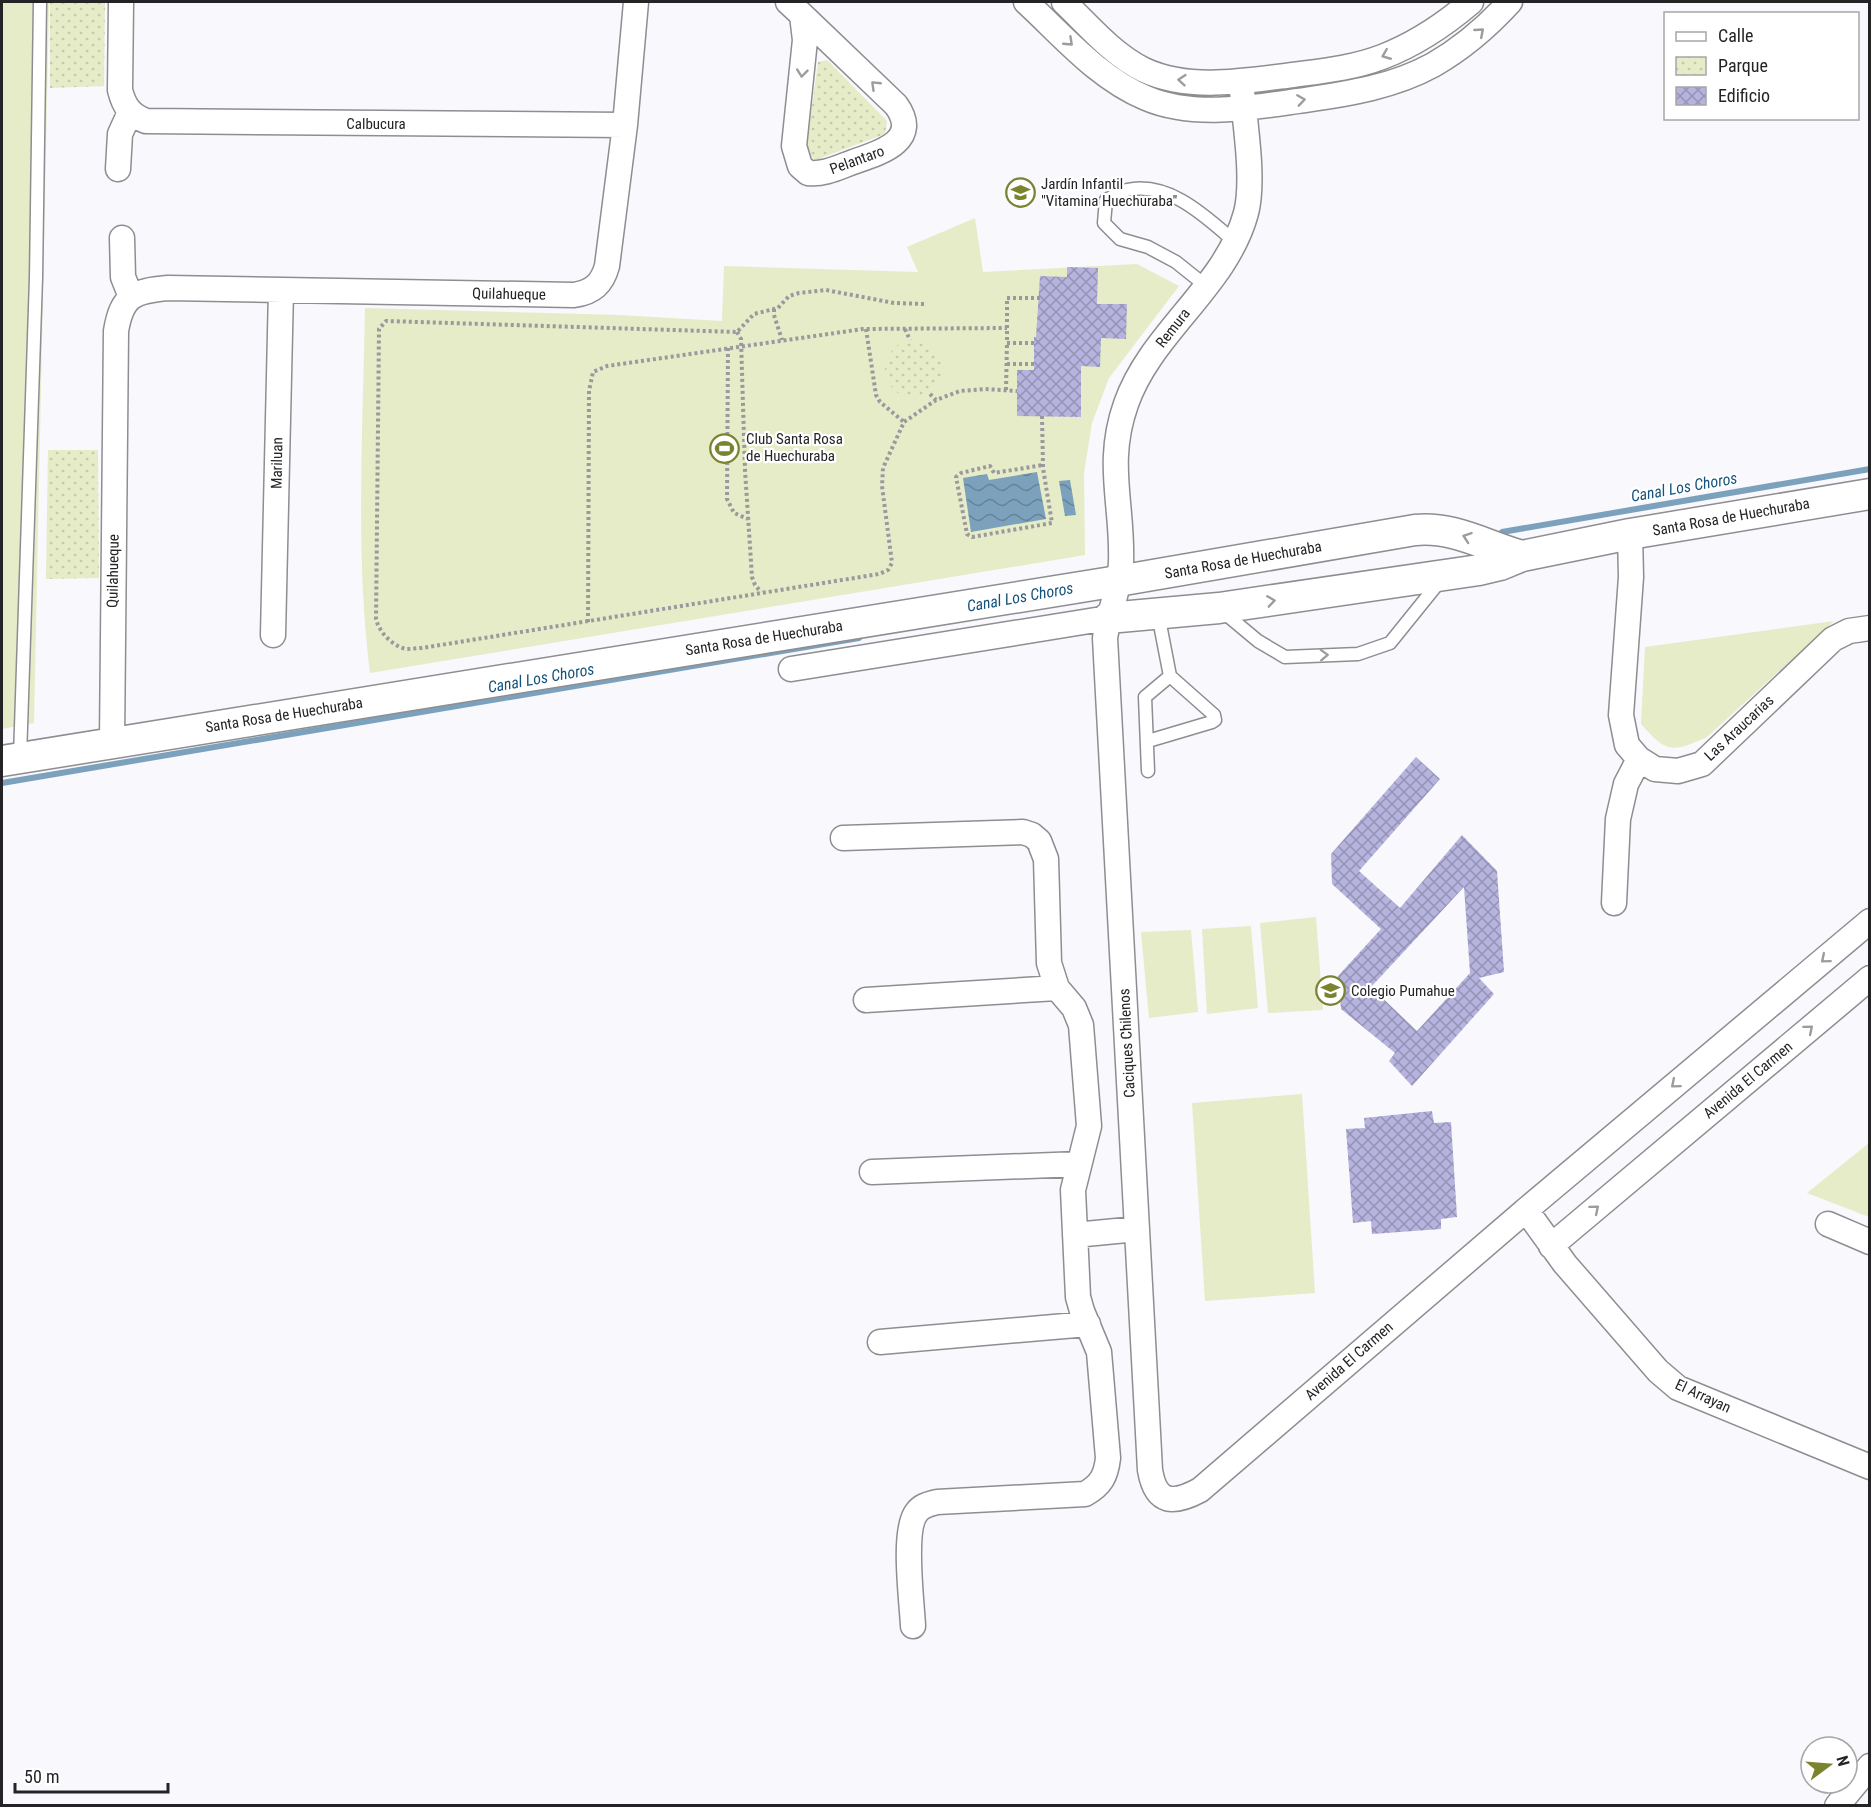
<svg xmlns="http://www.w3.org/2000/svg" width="1871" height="1807" font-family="'Roboto Condensed',sans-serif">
	<defs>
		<pattern id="park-dots" width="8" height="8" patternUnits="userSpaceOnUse" patternTransform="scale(1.5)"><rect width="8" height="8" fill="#e5ecc7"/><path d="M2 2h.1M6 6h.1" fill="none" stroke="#c4caab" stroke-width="1.8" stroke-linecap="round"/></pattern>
		<pattern id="water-waves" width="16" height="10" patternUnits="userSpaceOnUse" patternTransform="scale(1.5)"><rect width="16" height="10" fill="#7ca1bd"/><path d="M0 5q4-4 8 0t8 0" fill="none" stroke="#658399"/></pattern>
		<pattern id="building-cross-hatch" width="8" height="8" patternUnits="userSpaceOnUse" patternTransform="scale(1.5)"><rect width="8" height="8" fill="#b6b4de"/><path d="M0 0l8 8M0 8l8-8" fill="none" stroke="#9492b4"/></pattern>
	</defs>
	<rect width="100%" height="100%" fill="#f8f8fd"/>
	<!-- grass -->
	<path fill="#e5ecc7" d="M2,2H49L34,723L2,729Z
		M975,218L983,272L1137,264L1179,286L1109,378L1092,423L1084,473L1085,555L370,673C355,552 363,429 365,308L620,315L722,321L724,266L918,272L907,247Z
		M1834,621L1707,737C1671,753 1667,753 1641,724L1645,647Z
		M1316,917L1323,1010L1268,1013L1260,923Z
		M1251,926L1258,1008L1207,1014L1202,929Z
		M1191,930L1198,1012L1149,1018L1141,932Z
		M1302,1094L1315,1293L1205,1301L1192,1103Z
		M1869,1143V1217L1807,1193Z"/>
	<!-- park -->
	<path fill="url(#park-dots)" d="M50,2H105L104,86L50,88Z
		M827,60L887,121L885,134L815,160L806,151L818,62Z
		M885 369a29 29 0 1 1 58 0a29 29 0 1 1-58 0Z
		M48,450H98L99,578L46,579Z"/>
	<!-- water -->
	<path fill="url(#water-waves)" d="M1037,472L1046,519L971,532L963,478L987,474L989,480Z
		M1070,480L1076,515L1065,516L1059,481Z"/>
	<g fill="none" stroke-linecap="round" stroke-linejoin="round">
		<!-- stream -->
		<path stroke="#7ca1bd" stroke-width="6" d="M1502,532L1870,469
			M2,783L859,638"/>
	</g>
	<!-- building -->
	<path fill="url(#building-cross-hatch)" fill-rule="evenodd" d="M1067,267L1098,268L1097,304H1127L1126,339L1101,338L1100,367L1081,366V417L1017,416V370H1034V337H1036L1040,276L1067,277Z
		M1416,757L1440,779L1359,871L1400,908L1462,835L1497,871L1504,972L1479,978L1494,994L1412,1086L1389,1061L1395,1053L1341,1009L1338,976L1381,929L1332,884L1331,854ZM1464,887L1470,973L1417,1031L1371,987Z
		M1432,1111L1434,1123L1451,1122L1457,1217L1441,1219V1229L1372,1234L1371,1221L1353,1223L1346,1129L1365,1128L1364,1118Z"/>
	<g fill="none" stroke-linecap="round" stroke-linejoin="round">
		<defs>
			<path id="service" d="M1206,286L1176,262L1148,247L1120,239L1104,223L1106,200C1112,197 1120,192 1127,190C1169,181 1205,216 1234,241
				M1222,611L1258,641L1285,657L1358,654L1390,643L1440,581
				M1148,741L1212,722L1215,720L1214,715L1170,676
				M20,757L36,278L40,2
				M1148,771L1145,697L1170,676L1158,614"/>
			<path id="minor" d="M121,2L120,90C124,106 130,115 146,121L625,125
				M788,2L802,15L896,105C922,141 879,153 853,162C839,167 824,175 808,173L800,166L794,146L805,40L802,15
				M1026,2C1063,36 1098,78 1146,98C1193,118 1249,108 1298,101C1345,94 1391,88 1433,65C1463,48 1488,26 1510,2
				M1064,2C1088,25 1113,55 1144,70C1189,91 1245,81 1293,75C1323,71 1353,68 1382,57C1416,44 1444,25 1471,2
				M1241,81C1244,117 1255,179 1246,213C1226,287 1151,332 1126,404C1105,463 1123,504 1121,562C1120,587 1109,612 1105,638L1150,1470C1156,1505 1174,1504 1200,1490L1526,1210
				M118,169L120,134L130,112
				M122,238L123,277L131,297
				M1630,534L1631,577L1621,715L1627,745L1639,759L1655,769L1678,771L1702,764L1833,639L1849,631L1870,628
				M273,635L281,290
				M791,669L1108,618
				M112,742L116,331C122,296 133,291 168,288L574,295C593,292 602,284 607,266L625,125L636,2
				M843,838L1023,832L1032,835L1039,841L1046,859L1049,963L1057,988L1074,1008L1081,1025L1089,1126L1073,1190L1078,1297L1082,1311L1099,1352L1108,1458C1106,1476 1101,1485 1085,1494L937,1502C930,1504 922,1505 917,1512C902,1529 912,1602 913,1626
				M1614,903L1618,819L1626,784L1639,759
				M1870,921L1526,1210L1565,1264L1658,1371L1678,1388L1870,1467
				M866,1000L1057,988
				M872,1172L1079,1164
				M1828,1224L1870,1242
				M1075,1235L1137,1229
				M1551,1246L1870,978
				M880,1342L1088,1324
				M1837,1806L1870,1766"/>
			<path id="tertiary" d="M1108,618L1219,608L1479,570L1500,565L1522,556L1630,534L1870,494
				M2,761L1118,581L1415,530C1453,526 1486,546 1522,556"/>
		</defs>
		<!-- service casing -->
		<use href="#service" stroke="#8e8e92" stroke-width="15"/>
		<!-- minor casing -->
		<use href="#minor" stroke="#8e8e92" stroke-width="27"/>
		<!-- tertiary casing -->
		<use href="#tertiary" stroke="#8e8e92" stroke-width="33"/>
		<!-- path -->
		<path stroke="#9a9a9e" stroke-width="4" stroke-dasharray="3 3" stroke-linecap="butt" d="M924,304L894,303L826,290L799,293L789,296L778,308L754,314L737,332L386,321L379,329L376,619C379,632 393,647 407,649C412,649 417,648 422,648L879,574L888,570L892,563L882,486L883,468L904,422L936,400L960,391L985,389L1017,391
			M774,309V315L782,340
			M866,329L876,395L880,402L904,422
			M905,329L910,340
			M737,332L741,339L745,470L752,577L755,585L761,592
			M1034,343H1007V298H1040
			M728,348L727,499L734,513L748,519
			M1007,364H1034
			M1006,390L1007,343
			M930,394L936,400
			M1042,416L1043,465V468L1052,523L972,537L967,534L956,477L961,473L990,466L994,473L1043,465
			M588,622L589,391L593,372L607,366L863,329L1007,328"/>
		<!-- service -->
		<use href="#service" stroke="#fff" stroke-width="12"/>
		<!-- minor -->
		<use href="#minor" stroke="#fff" stroke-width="24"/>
		<!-- tertiary -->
		<use href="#tertiary" stroke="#fff" stroke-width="30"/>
	</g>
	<!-- one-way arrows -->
	<defs><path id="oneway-chevron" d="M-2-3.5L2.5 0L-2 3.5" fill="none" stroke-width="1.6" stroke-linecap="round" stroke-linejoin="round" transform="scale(1.5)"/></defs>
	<g stroke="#9c9c9d">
		<use href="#oneway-chevron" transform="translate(1480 32) rotate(-41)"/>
		<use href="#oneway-chevron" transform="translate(1069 42) rotate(43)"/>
		<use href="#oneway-chevron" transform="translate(1386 55) rotate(158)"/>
		<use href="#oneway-chevron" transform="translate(802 73) rotate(96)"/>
		<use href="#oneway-chevron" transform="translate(1182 80) rotate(-175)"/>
		<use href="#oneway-chevron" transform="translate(875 85) rotate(-136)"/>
		<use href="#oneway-chevron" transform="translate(1301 100) rotate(-8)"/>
		<use href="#oneway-chevron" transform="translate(1467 537) rotate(-161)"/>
		<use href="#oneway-chevron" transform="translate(1271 601) rotate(-8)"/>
		<use href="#oneway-chevron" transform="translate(1324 655) rotate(-2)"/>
		<use href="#oneway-chevron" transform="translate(1825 959) rotate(140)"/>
		<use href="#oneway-chevron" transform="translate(1809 1029) rotate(-40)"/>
		<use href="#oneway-chevron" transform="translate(1675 1084) rotate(140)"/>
		<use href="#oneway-chevron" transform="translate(1595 1209) rotate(-40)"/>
	</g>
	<!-- icons -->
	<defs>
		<symbol id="school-ring" viewBox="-11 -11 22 22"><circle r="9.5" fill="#fff" stroke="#7c832e" stroke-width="1.5"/><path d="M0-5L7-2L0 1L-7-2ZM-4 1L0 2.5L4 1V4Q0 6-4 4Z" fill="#7c832e"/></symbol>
		<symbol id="stadium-ring" viewBox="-11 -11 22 22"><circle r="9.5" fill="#fff" stroke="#7c832e" stroke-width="1.5"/><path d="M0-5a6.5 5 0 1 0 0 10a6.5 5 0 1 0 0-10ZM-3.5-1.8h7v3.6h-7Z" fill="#7c832e"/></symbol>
	</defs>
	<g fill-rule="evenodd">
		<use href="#school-ring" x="1004" y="176" width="33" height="33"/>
		<use href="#stadium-ring" x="708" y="432" width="33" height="33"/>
		<use href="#school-ring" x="1314" y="974" width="33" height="33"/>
	</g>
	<g text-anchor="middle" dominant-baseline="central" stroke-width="4.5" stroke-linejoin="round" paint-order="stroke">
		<!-- street labels -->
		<g font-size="15" fill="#242426" stroke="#fff">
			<text x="376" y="124">Calbucura</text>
			<text transform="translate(857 160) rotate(-20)">Pelantaro</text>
			<text transform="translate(509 294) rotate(1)">Quilahueque</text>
			<text transform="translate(1173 328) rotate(-52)">Remura</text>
			<text transform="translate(277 463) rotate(-89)">Mariluan</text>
			<text transform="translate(1731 517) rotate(-10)">Santa Rosa de Huechuraba</text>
			<text transform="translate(1243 560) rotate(-10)">Santa Rosa de Huechuraba</text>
			<text transform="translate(113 571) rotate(-89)">Quilahueque</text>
			<text transform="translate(764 638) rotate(-9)">Santa Rosa de Huechuraba</text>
			<text transform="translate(284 715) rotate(-9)">Santa Rosa de Huechuraba</text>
			<text transform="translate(1739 728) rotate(-43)">Las Araucarias</text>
			<text transform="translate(1127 1043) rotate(-93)">Caciques Chilenos</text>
			<text transform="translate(1748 1080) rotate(-40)">Avenida El Carmen</text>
			<text transform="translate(1349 1361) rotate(-41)">Avenida El Carmen</text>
			<text transform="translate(1703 1396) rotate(25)">El Arrayan</text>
		</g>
		<!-- poi labels -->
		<g font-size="15" fill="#242426" stroke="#fff" text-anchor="start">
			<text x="1041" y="184">Jardín Infantil<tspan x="1041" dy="17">"Vitamina Huechuraba"</tspan></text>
			<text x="746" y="439">Club Santa Rosa<tspan x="746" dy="17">de Huechuraba</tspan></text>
			<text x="1351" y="991">Colegio Pumahue</text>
		</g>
		<!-- water labels -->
		<g font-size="16" font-style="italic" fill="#16537a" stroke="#fff">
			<text transform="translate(1684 487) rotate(-10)">Canal Los Choros</text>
			<text transform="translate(1020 597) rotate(-10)">Canal Los Choros</text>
			<text transform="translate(541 678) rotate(-10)">Canal Los Choros</text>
		</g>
	</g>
	<!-- border -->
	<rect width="1871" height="1807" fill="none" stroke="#242426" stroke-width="6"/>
	<!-- legend -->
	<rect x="1664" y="12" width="195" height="108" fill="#ffffff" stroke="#a7a7a8" stroke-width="1.5"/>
	<rect x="1676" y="32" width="30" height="9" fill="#ffffff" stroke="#a7a7a8" stroke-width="1.5"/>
	<text x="1718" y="42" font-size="18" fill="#242426">Calle</text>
	<rect x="1676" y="57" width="30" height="18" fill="url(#park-dots)" stroke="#a7a7a8" stroke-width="1.5"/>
	<text x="1718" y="72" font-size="18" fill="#242426">Parque</text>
	<rect x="1676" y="87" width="30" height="18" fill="url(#building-cross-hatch)" stroke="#a7a7a8" stroke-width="1.5"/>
	<text x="1718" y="102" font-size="18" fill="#242426">Edificio</text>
	<!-- north arrow -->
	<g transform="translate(1829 1765) rotate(74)"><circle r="28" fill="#ffffff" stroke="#a7a7a8" stroke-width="1.5"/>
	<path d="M0-4.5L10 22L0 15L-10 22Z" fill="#7c832e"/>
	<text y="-9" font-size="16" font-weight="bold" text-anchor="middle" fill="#242426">N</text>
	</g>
	<!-- scale -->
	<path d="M15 1783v9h153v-9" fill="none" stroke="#242426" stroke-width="3"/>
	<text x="24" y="1783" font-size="18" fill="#242426" stroke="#ffffff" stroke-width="4.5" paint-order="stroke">50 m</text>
</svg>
